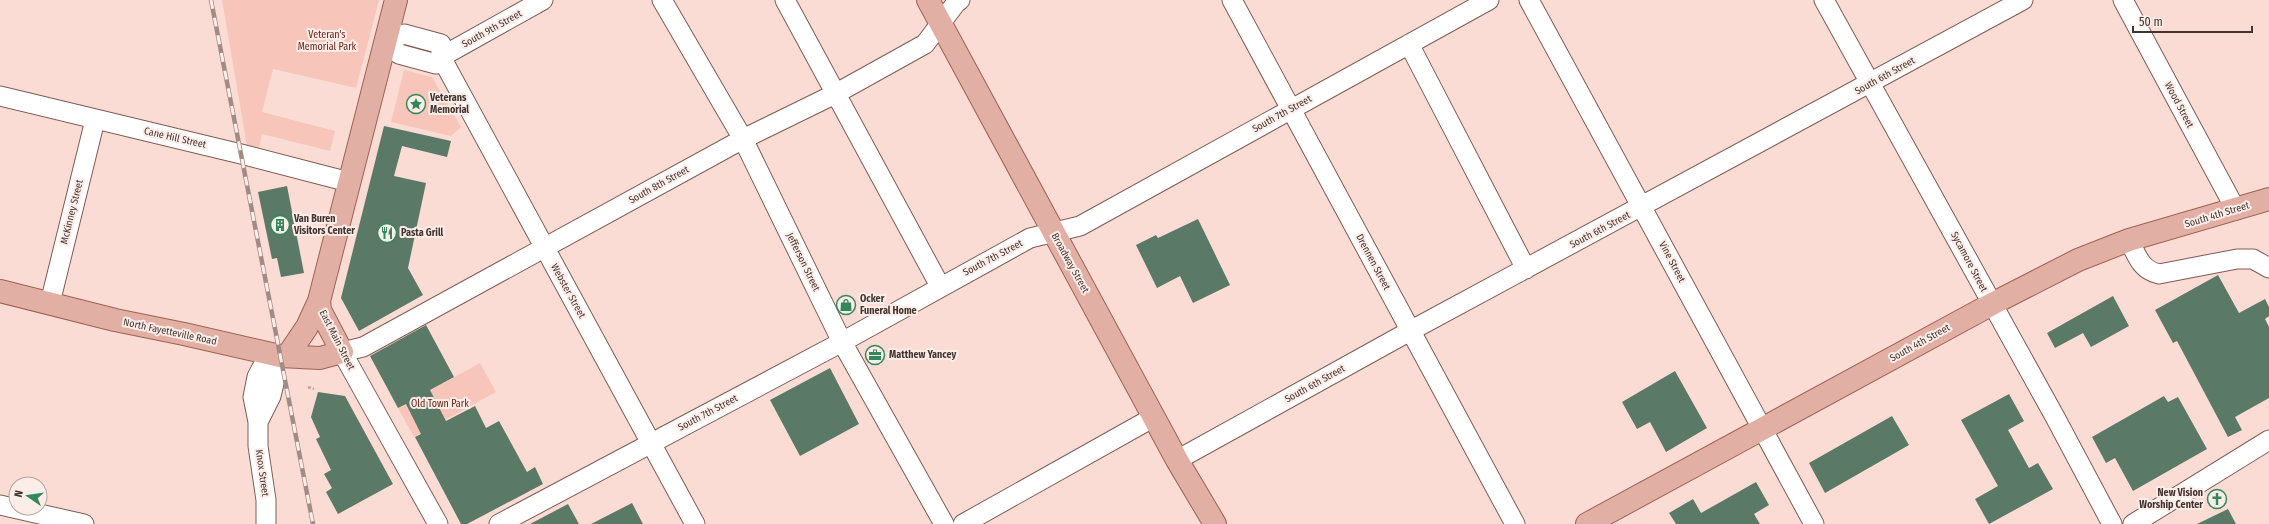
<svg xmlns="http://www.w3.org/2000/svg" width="2269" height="524" font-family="'Fira Sans Condensed',sans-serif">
	<rect width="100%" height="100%" fill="#fbdcd4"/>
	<!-- green -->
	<path fill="#f7c5ba" d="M222,0H379L356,88L273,69L262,112L335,131L330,151L262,134L259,148L247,146Z
		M404,70L432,77L461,127L451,136L391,122Z
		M480,363L496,392L414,437L398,408Z"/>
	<!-- building -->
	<path fill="#5a7966" d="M384,126L451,141L447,157L402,146L394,176L426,183L408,268L423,295L359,331L341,298Z
		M287,186L304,273L281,277L277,258L272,259L258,192Z
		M1198,219L1230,285L1193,303L1180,276L1157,288L1136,245L1156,235L1158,238Z
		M2218,275L2239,313L2265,299L2269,307V316L2265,319L2269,327V398L2235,417L2242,430L2228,437L2177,341L2173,343L2155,310Z
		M2113,296L2129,326L2091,347L2083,333L2055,348L2047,333Z
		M426,325L454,377L430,390L446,421L475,406L486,428L499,421L527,472L535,467L543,484L467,524H461L415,437L421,434L406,404L398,408L370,356Z
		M830,368L859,424L800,456L770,400Z
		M1675,371L1707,428L1666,452L1650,422L1637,429L1622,402Z
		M318,392L345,396L393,484L338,514L326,492L332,488L324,474L331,470L316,439L320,437L311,417Z
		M2009,394L2024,421L2008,430L2029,468L2038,463L2053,489L1989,524L1975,499L1998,486L1961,420Z
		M2164,396L2168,402L2178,397L2207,449L2133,491L2115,458L2106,463L2092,437Z
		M1892,416L1909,445L1825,493L1809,463Z
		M1756,482L1769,505L1754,514L1760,524H1676L1669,513L1693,499L1701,513Z
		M632,503L643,524H591Z
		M568,504L579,524H530Z
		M2228,509L2236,524H2197Z"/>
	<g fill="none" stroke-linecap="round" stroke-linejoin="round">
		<defs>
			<path id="minor" d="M662,0L743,139L842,342L944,524
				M785,0L940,286
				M1232,0L1515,524
				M1529,0L1814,524
				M1824,0L2055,417L2112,524
				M2123,0L2236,210
				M404,34L441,44V57L436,64L399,54L385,41Z
				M1409,44L1526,269
				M441,57L695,524
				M441,57L543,0
				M0,96L241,154L349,182
				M2129,240C2137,256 2141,270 2159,274L2237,259H2253L2269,268
				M50,303L95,120
				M258,422L271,396L275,379L269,354
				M1177,460L1410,331L2023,0
				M0,505L84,524
				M266,524V500L258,446V422L253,397L257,377L269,354
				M438,524L342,352L363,347L743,139L835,94L925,44L956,3L960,0
				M499,524L842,342L1030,238L1080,226L1489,0
				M963,524L1154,417
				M2133,524L2269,440"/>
			<path id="major" d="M928,0L1177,460L1215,524
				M0,291L115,320L184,334L280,356L320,358L342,352L320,310L319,301L396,0
				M288,355L307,327L319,301
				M1587,524L1992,304L2078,260L2129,240L2269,199"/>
		</defs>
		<!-- minor casing -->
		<use href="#minor" stroke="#7e5c54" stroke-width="21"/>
		<!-- major casing -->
		<use href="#major" stroke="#9e6254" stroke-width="24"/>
		<!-- path -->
		<path stroke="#bda49d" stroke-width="2.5" stroke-dasharray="3 2" stroke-linecap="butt" d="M308,387L314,389"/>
		<!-- minor -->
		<use href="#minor" stroke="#fff" stroke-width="19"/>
		<!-- major -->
		<use href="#major" stroke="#e2afa4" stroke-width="22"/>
		<defs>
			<path id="rail" d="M211,0L313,524"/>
		</defs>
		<!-- rail casing -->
		<use href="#rail" stroke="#a28b85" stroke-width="4.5"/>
		<!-- rail -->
		<use href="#rail" stroke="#fdede9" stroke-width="3" stroke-dasharray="9" stroke-linecap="butt"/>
	</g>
	<!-- icons -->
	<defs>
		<symbol id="sight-ring" viewBox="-11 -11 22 22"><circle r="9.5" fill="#fdede9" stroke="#32885b" stroke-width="1.5"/><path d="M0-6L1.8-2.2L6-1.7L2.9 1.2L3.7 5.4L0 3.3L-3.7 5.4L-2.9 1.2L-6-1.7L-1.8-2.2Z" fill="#32885b"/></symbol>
		<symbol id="building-ring" viewBox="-11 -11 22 22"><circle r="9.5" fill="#fdede9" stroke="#32885b" stroke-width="1.5"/><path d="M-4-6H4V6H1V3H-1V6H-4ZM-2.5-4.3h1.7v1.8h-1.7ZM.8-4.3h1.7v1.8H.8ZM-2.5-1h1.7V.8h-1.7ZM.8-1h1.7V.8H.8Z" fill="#32885b"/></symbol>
		<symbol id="restaurant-ring" viewBox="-11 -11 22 22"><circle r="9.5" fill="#fdede9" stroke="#32885b" stroke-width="1.5"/><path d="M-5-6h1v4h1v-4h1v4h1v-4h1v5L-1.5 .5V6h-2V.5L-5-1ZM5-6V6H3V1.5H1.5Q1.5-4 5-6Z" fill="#32885b"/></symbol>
		<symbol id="shop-ring" viewBox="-11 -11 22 22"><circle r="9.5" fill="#fdede9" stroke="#32885b" stroke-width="1.5"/><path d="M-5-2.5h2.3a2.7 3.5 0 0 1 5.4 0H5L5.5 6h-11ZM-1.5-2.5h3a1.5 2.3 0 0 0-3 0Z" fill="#32885b"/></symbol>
		<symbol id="office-ring" viewBox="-11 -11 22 22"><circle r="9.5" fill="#fdede9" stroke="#32885b" stroke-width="1.5"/><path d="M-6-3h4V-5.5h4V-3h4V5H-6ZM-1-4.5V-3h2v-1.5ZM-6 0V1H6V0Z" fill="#32885b"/></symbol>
		<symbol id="church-ring" viewBox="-11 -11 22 22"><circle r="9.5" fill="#fdede9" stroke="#32885b" stroke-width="1.5"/><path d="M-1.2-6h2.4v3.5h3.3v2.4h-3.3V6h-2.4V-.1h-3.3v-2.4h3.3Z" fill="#32885b"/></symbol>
	</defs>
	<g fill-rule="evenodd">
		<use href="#sight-ring" x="405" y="93" width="22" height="22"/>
		<use href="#building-ring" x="269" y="214" width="22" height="22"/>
		<use href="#restaurant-ring" x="376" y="222" width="22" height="22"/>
		<use href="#shop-ring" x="835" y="294" width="22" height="22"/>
		<use href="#office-ring" x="864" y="344" width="22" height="22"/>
		<use href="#church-ring" x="2206" y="488" width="22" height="22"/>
	</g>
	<g text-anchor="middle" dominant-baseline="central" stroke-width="4" stroke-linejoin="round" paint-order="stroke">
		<!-- street labels -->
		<g font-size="10" fill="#433430" stroke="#fdede9">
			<text transform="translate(492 29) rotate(-29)">South 9th Street</text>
			<text transform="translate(1885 76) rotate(-29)">South 6th Street</text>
			<text transform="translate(2179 105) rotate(62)">Wood Street</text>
			<text transform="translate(1282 114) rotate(-29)">South 7th Street</text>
			<text transform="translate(175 138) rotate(13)">Cane Hill Street</text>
			<text transform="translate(659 185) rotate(-29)">South 8th Street</text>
			<text transform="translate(72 212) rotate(-76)">McKinney Street</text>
			<text transform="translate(2217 215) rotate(-17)">South 4th Street</text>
			<text transform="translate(1600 230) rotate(-28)">South 6th Street</text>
			<text transform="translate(993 258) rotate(-28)">South 7th Street</text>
			<text transform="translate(803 262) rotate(64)">Jefferson Street</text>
			<text transform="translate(1373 262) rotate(62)">Drennen Street</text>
			<text transform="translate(1672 262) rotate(62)">Vine Street</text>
			<text transform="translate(1969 262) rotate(62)">Sycamore Street</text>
			<text transform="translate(1070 263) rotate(61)">Broadway Street</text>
			<text transform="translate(568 291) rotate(61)">Webster Street</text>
			<text transform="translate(170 332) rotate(12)">North Fayetteville Road</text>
			<text transform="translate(337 340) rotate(63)">East Main Street</text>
			<text transform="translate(1920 343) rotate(-29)">South 4th Street</text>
			<text transform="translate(1315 384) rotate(-29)">South 6th Street</text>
			<text transform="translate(708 413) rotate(-28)">South 7th Street</text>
			<text transform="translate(262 473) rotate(82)">Knox Street</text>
		</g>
		<!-- park labels -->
		<g font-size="10" fill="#6b2213" stroke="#fdede9">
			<text x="327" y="35">Veteran's<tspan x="327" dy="12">Memorial Park</tspan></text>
			<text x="440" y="404">Old Town Park</text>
		</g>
		<!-- poi labels -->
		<g font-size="10" font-weight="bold" fill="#433430" stroke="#fdede9" text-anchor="start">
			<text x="430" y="98">Veterans<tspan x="430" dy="12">Memorial</tspan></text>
			<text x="294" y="219">Van Buren<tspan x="294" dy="12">Visitors Center</tspan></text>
			<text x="401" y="233">Pasta Grill</text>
			<text x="860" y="299">Ocker<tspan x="860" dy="12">Funeral Home</tspan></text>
			<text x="889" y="355">Matthew Yancey</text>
			<text x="2203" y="493" text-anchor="end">New Vision<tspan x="2203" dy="12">Worship Center</tspan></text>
		</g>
	</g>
	<!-- north arrow -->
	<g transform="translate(28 496) rotate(283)"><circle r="19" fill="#fdede9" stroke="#b3a39f"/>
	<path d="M0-3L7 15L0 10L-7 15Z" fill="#32885b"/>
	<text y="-6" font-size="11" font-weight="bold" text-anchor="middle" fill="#433430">N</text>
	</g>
	<!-- scale -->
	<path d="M2133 26v6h119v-6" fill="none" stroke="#433430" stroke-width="2"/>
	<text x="2139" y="26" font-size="12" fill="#433430" stroke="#fdede9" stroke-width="3" paint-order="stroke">50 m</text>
</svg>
